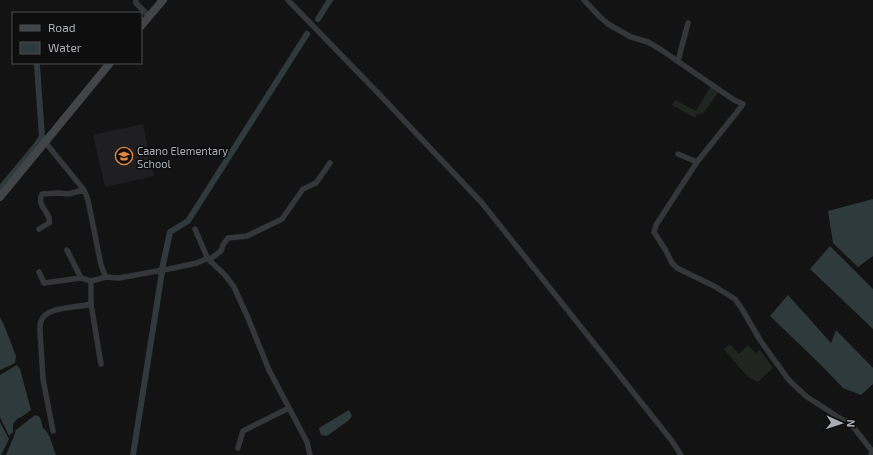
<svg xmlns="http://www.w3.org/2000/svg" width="873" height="455" font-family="'Exo 2',sans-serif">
	<rect width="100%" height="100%" fill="#131314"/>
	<!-- built -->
	<path fill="#1f1f21" d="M143,124L154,176L105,187L93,135Z"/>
	<!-- green -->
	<path fill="#20261f" d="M711,86L719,91L703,114H697L695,118L672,105L675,100L696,111Z
		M730,344L739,354L748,345L755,353L760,350L773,368L758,382L748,377L739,367L724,349Z"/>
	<!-- water -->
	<path fill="#2f3a3d" d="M873,199V256L858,267L833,243L828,211Z
		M830,246L873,289V329L810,269Z
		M788,295L831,343L836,330L873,368V384L861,395L843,388L821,365L770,316Z
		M0,317L4,325L16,356L15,363L0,370Z
		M17,365L20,369L31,410L23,416L17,419L13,424V432L9,436L0,417V375Z
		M349,410L352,416L349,420L327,436L321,435L319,428Z
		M35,415L40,417L43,428C51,434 52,446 56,455H6L14,436L16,430Z
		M0,422L9,439L1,455H0Z"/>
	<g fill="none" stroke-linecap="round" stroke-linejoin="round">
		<!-- canal -->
		<path stroke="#2f3a3d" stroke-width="6" d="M318,19L330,0
			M0,189L35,147L42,137L37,66
			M162,269L170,232L188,221L307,34
			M133,455L162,272"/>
		<!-- minor -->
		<path stroke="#343639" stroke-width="5.5" d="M136,0V3L149,16
			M288,0L379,94L482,203L672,441L681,455
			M584,0L599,16L608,24L631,37L648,42L660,49L734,100L743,104L741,107L697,162L656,225L654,232L666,251L672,263L677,268L714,286L735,299L742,309L760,340L788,379L795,386L807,397L815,402L841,419L847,421L851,424L872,451L871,455
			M678,61L688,23
			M45,142L84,190L88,200L101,265L106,277L119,278L174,268L197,263L204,260L207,257L209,260L225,275L234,287L248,318L269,370L307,442L310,455
			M678,154L697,162
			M39,229L49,223C52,212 36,208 42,194L59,193L68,194L84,190
			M195,229L207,257
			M67,250L81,278L91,281
			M209,260L221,251L223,245L228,238L247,236L282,219L303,189L316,183L330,163
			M39,272L44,283L81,278
			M91,304L101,364
			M53,431L43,379L40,331C40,328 40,324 41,321C46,306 78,308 91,304V281L106,277
			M238,448L243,431L289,408"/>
		<!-- secondary -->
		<path stroke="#424548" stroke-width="8" d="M141,26L163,0
			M0,197L110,63"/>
	</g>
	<!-- icons -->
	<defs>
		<symbol id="school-ring" viewBox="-11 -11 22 22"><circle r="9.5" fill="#0e0e0f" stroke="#de8741" stroke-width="1.5"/><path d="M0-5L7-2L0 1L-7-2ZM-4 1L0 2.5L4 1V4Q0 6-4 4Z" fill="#de8741"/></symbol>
	</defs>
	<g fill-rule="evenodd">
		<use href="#school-ring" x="114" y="146" width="20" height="20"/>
	</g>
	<g text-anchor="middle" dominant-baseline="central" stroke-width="3.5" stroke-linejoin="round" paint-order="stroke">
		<!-- poi labels -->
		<g font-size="11" fill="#a6adb3" stroke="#0e0e0f" text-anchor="start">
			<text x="137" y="150">Caano Elementary<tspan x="137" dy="13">School</tspan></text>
		</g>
	</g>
	<!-- legend -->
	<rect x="12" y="12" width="130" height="52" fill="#0e0e0f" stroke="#4b4e51"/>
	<rect x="20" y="25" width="20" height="6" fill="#424548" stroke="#4b4e51"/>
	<text x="48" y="32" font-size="12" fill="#a6adb3">Road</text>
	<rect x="20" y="42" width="20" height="12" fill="#2f3a3d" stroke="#4b4e51"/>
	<text x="48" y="52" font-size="12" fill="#a6adb3">Water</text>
	<!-- north arrow -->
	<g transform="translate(841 423) rotate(93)" stroke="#0e0e0f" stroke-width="3" paint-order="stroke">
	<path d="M0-3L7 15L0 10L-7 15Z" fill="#a6adb3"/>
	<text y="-6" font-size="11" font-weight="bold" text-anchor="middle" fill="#a6adb3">N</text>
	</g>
</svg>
